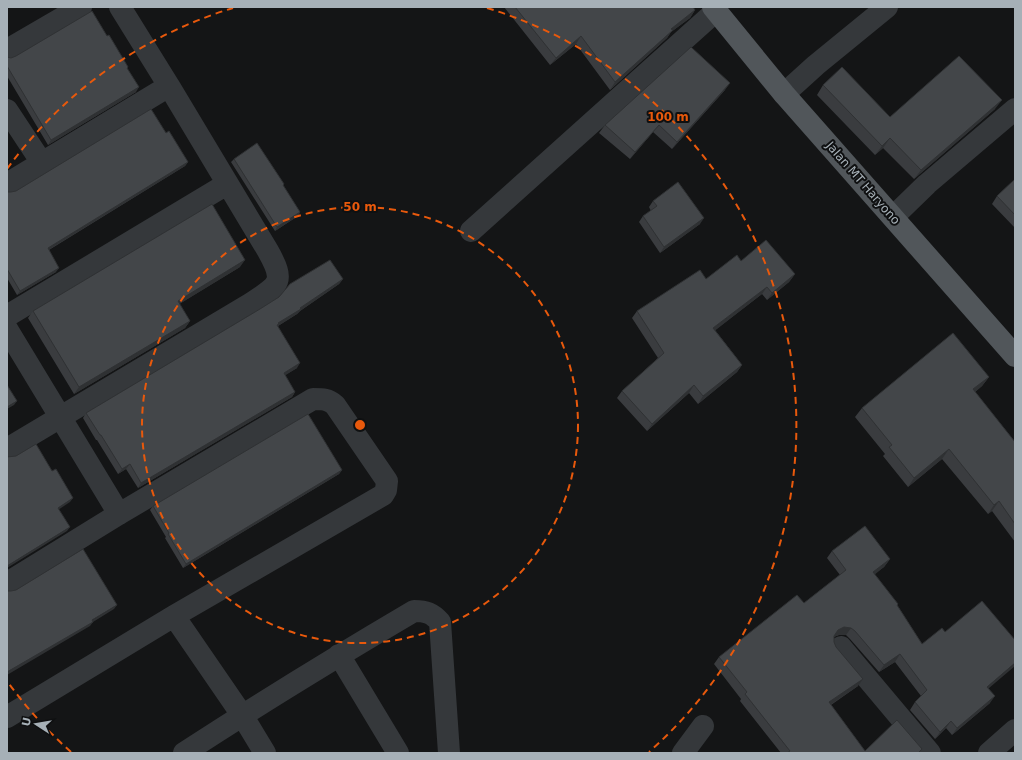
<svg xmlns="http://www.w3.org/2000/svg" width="1022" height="760" font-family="'DejaVu Sans',sans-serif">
	<rect width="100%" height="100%" fill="#141516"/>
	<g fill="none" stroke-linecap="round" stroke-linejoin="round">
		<!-- minor -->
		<path stroke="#35383b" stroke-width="22" d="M120,7L169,86
			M7,50L81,7
			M784,94L816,65L887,7
			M7,110L42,163
			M7,184L169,86L268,251C286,283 279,285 250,304L7,449
			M893,217L927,184L1015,109
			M471,231L716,11
			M7,316L227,184
			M7,329L119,514
			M7,583L119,514L313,399C323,399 328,399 335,405L387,481L386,490L383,495L174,616L7,717
			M174,616L242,715L265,753
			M841,647L930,753
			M339,655L398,753
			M184,753C259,704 336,657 414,611C426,611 432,613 440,622L449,753
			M683,753L703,726
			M989,753L1015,730"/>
		<!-- major -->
		<path stroke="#51565a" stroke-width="22" d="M713,7L784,94L1015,356"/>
	</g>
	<!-- wall -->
	<path fill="#3a3c3f" d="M504,7H693L695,10L690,18L671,32L667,38L610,90L576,44L550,65Z
		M7,57L127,69L136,92L48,145L7,76Z
		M823,85L890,117L995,109L914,179L883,148L875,155L817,95Z
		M725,90L672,149L653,132L630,159L599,133L605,125Z
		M166,133L188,162L185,166L49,250L56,272L17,295L7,278V192H11L16,191Z
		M234,159L300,212L298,216L275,231L231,162Z
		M1015,179V228L992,204L997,196Z
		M653,201L700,224L660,253L639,222L643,216L651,211L649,207Z
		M741,261L795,274L789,282L767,300L762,294L715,330L742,365L737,372L698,404L689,393L647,431L617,398L622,391L658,358L632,318L637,311L706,279Z
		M240,267L179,304L190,321L185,328L74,394L28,318L33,311Z
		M343,279L339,284L300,311L297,314L278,326L297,368L285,375L295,392L292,397L138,488L126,469L118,474L97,440H96L83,418L86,413Z
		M989,377L982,386L975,392L1015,442V542L992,511L988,514L942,459L908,487L883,456L885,454L855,417L862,408Z
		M342,470L339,474L183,568L165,538L166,537L150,510L153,506Z
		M832,551L890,559L884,567L874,574L897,605L922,644L989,689L990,703L952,735L946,728L935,739L910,710L915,702L921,696L895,662L879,672L850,639L846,635H839L834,637V642L836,647L858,686L831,705L865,751L922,749L919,753H781L740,701L741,699L714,664L719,657L804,603L840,575L827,558Z"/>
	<!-- shaded-wall -->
	<path fill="#2f3133" d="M695,10L690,18L671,32L667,38L610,90L615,82L671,29Z
		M581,36L576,44L550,65L556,58Z
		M730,83L725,90L672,149L677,142Z
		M139,87L136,92L48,145L51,140Z
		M1002,100L995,109L914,179L921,170Z
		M659,125L653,132L630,159L635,152Z
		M890,138L883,148L875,155L882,146Z
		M188,162L185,166L45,252L48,248Z
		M300,212L298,216L275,231L277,227Z
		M704,218L700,224L660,253L664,247Z
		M245,260L240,267L173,308L178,301Z
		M59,268L56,272L17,295L20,291Z
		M795,274L789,282L767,300L772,293Z
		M343,279L339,284L300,311L297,314L278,326V323Z
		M767,287L762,294L708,336L713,328Z
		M190,321L185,328L74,394L79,387Z
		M300,363L297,368L281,378L284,373Z
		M742,365L737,372L698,404L703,396Z
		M989,377L982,386L967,399L973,389Z
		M694,385L689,393L647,431L652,424Z
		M295,392L292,397L138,488L141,483Z
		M17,401L14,405L7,409V407Z
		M949,449L942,459L908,487L914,478Z
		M130,464L126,469L118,474L122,469Z
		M342,470L339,474L183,568L186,564Z
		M73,498L70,502L55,512L58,508Z
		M999,501L992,511L988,514L994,505Z
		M70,527L67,531L7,568V566Z
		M890,559L884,567L868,580L873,572Z
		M117,605L114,609L93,622L90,626L7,675V672Z
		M844,627L851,628L846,635H839L833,637L838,630Z
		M900,654L895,662L879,672L884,665Z
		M1015,663V666L982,694L987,687Z
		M863,679L858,686L824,709L829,702Z
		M995,696L990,703L952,735L957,728Z
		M951,721L946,728L935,739L940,732Z"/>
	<!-- building -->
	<path fill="#434649" stroke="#2f3133" d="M515,7H693L695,10L671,29L673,30L615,82L581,36L556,58Z
		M92,11L107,36L109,35L128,67L127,68L139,87L51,140L7,66V57L11,58L16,56Z
		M691,47L730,83L677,142L659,125L635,152L605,125Z
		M959,56L1002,100L921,170L890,138L882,146L823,85L842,67L890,117Z
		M151,109L166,133L169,131L188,162L48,248L59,268L20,291L7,269V192H11L16,191Z
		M257,143L284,184L283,185L300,212L277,227L234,159Z
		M1015,179V215L997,196Z
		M678,182L704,218L664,247L643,216L657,206L653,201Z
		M212,204L245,260L178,301L190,321L79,387L33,311Z
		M766,240L795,274L772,293L767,287L713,328L742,365L703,396L694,385L652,424L622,391L664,353L637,311L700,270L706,279L737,255L741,261Z
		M330,260L343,279L300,308L301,309L278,323L279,324L277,325L300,363L284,373L295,392L141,483L130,464L122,469L101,435H100L86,413L260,309L279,297L290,284Z
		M953,333L989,377L973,389L1015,442V524L999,501L994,505L949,449L914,478L889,447L892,445L862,408Z
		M7,385L17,401L7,407Z
		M308,414L342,470L186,564L168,534L169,533L153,506Z
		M36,444L52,471L56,469L73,498L58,508L70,527L7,566V457L16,456Z
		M865,526L890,559L873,572L898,604L897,605L922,644L942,628L945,632L982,601L1015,640V663L987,687L995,696L957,728L951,721L940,732L915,702L927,690L900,654L884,665L855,631L851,628L844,627L838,630L834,636V642L836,647L863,679L829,702L865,751L897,720L922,749L918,753H787L790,751L745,694L747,692L719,657L797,595L804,603L846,570L832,551Z
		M83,549L117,605L92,620L93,622L7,672V591H11L16,590Z"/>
	<!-- distance rings -->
	<g fill="none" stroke="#e8590c" stroke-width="2" stroke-dasharray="7 5">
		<circle cx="360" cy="425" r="218"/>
		<path d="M71 752A436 436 0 0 1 7 681M7 169A436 436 0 0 1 233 8M487 8A436 436 0 0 1 649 752"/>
	</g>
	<g text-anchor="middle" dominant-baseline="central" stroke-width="4" stroke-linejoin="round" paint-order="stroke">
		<!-- street labels -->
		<g font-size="12" fill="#a6b0b7" stroke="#0f1011">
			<text transform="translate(863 183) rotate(49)">Jalan MT Haryono</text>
		</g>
	</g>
	<circle cx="360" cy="425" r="6" fill="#e8590c" stroke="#0f1011" stroke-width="2"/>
	<g font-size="12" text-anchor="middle" font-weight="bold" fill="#e8590c" stroke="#0f1011" stroke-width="4" stroke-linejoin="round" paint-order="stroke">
		<text x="668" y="121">100 m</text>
		<text x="360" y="211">50 m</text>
	</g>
	<!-- border -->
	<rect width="1022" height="760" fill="none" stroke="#a6b0b7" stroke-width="16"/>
	<!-- north arrow -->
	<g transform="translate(36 724) rotate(282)" stroke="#0f1011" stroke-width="3" paint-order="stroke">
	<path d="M0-3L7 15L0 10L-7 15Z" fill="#a6b0b7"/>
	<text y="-6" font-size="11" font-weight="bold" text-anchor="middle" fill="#a6b0b7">U</text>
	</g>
</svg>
